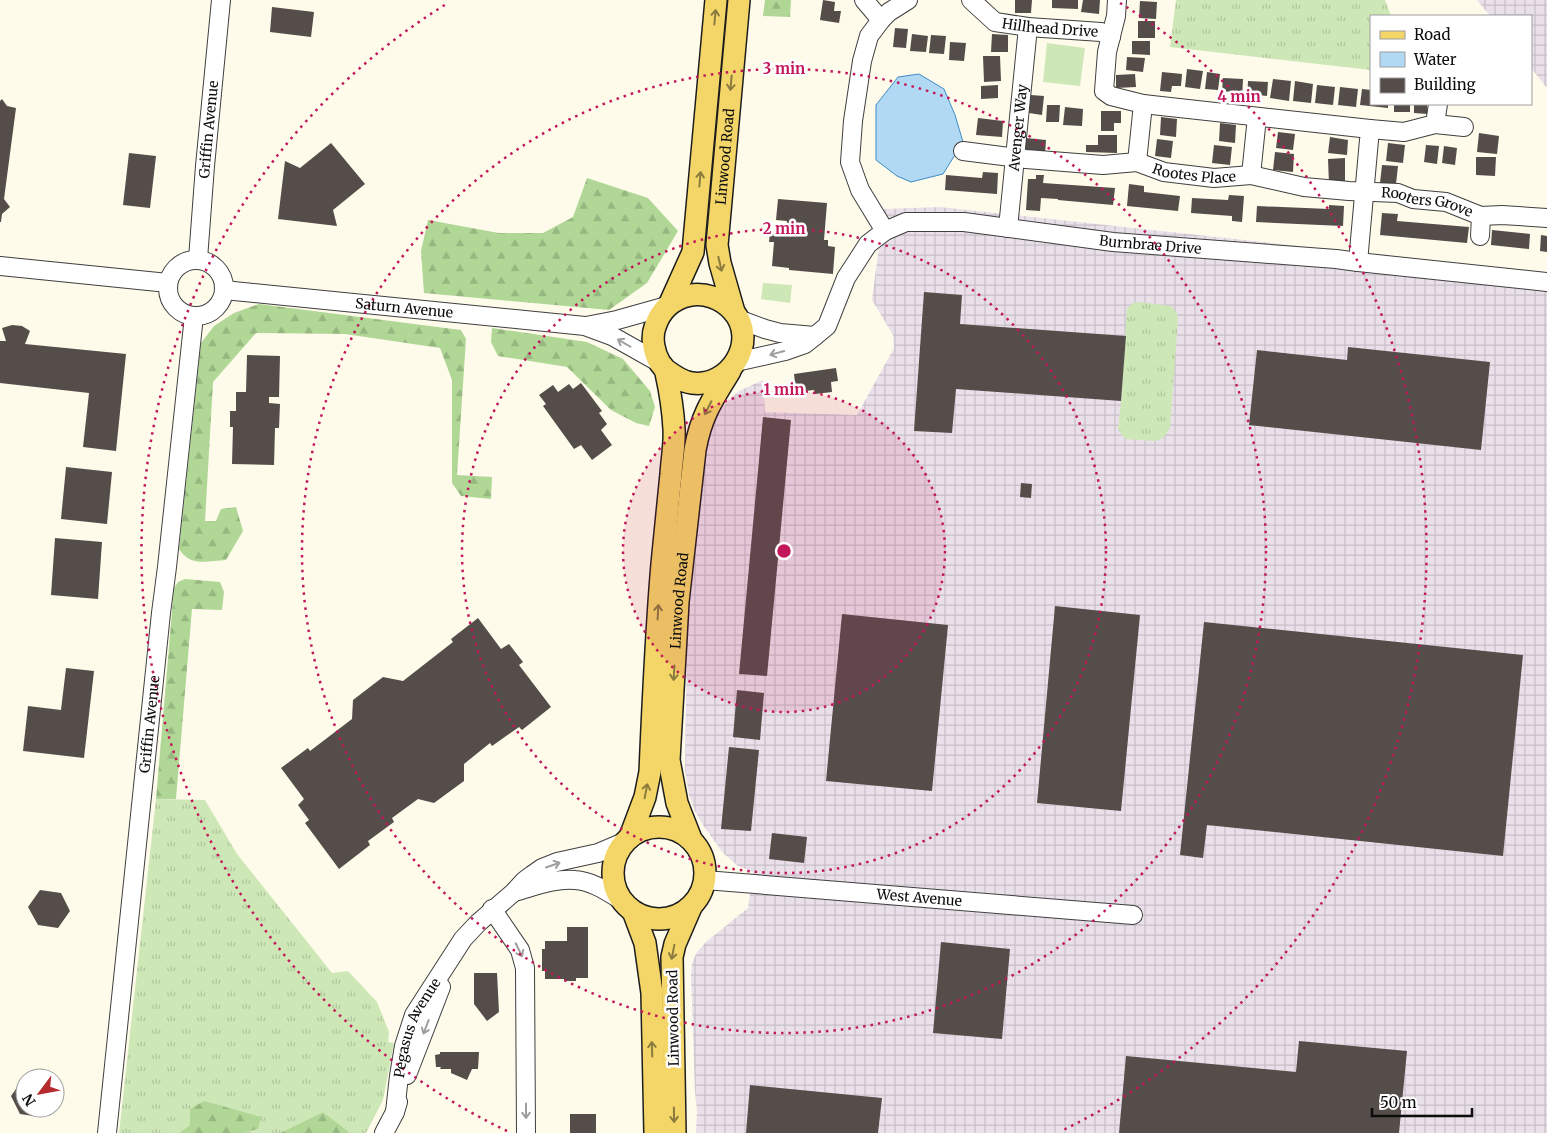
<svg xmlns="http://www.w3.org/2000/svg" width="1547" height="1133" font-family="Merriweather,serif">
	<defs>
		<pattern id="industrial-grid" width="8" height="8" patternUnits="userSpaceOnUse" patternTransform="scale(1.25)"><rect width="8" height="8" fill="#eae0ea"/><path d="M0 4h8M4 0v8" fill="none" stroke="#c8bfc8"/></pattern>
		<pattern id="grass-tufts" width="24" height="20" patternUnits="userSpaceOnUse" patternTransform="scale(1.25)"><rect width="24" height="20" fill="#cee7b7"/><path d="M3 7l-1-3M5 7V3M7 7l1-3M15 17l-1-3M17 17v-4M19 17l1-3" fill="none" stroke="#b0c59c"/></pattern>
		<pattern id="forest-firs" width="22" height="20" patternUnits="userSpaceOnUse" patternTransform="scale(1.25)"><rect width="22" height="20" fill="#b1d797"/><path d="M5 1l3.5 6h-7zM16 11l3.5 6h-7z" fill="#97b781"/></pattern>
	</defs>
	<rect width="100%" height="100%" fill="#fefbeb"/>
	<!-- industrial -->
	<path fill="url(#industrial-grid)" d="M1477,0H1547V88L1531,68V16H1490Z
		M940,207L1547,273V1133H696L697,1111L695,1092L691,975L692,963L697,952L706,942L748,908L753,872L738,866L723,853L703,825L695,811L689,795L685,770L687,636L706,447L710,430L717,414L727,402L739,391L763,380L765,412L857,415L894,348L893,335L872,300L884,209Z"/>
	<!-- grass -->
	<path fill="url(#grass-tufts)" d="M1176,0H1385L1391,16H1371V70L1170,47Z
		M1139,302L1171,306L1177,313L1178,318L1170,428L1163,438L1156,441L1125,439L1118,429L1121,401L1127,308L1133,303Z
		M156,799L205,800L237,854L332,973L348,971L377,1002L389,1032L388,1042L394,1043L383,1100L366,1133H348V1131L323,1112L280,1133H243L258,1129L190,1125L179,1133H119Z"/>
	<!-- forest -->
	<path fill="url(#forest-firs)" d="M765,0H791L790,17L763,16Z
		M587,178L648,198L678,231L647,283L609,310L424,293L421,251L428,220L499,233H543L573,217Z
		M259,304L461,330L466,339L457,475L492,477L491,499L461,496L452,483V380L440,348L345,334L256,333L213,382L205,521H216L221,509L236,507L243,531L226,560C207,561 190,567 179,549L201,343L214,326L234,313Z
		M492,328L587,342L623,359L650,391L655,407L649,426L636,423L611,410L567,367L498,356L491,342Z
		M185,579L220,582L224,592L222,610L192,609L176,799H156L174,588L178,582Z
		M204,1101L261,1117L258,1129L243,1133H179L190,1125V1109Z
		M323,1112L348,1131V1133H280Z"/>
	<!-- park -->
	<path fill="#cee7b7" d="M1047,43L1085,48L1080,86L1043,82Z
		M763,283L792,285L790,303L761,299Z"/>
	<!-- water -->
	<path fill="#b2d9f3" stroke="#3d8bc7" d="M919,74L944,89L955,115L963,142L943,174L911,182L897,176L876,160V105L898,77Z"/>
	<!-- building -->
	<path fill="#544d49" d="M823,0L835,2L834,11H841L839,23L820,20Z
		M1015,0H1032L1031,13H1015Z
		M1052,0H1078V9L1052,8Z
		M1083,0H1100L1099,14L1081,12Z
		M1140,1L1157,2L1156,19L1139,18Z
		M272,7L314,12L311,37L270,32Z
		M1138,21H1155V38H1138Z
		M895,28L908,29L906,48L893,47Z
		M912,34L928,36L926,52L910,51Z
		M992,34L1008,35V52H991Z
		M931,35L946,36L944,54L929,53Z
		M1132,41H1150V55L1132,54Z
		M950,42L966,43L964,61L949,60Z
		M983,56H1000L1001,81L984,82Z
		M1127,57L1145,58L1143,72L1126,70Z
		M1187,69L1203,71L1200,89L1185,87Z
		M1162,72L1182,74L1181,86H1172L1171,92L1160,91Z
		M1207,72L1220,74L1218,90L1205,89Z
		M1135,74L1136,87L1116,88V75Z
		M1223,78L1243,79L1242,99L1231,98V92L1222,91Z
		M1273,79L1291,81L1289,101L1270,98Z
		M1248,81L1268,82L1267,96L1258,95L1257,101L1247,100Z
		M1295,81L1313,84L1311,103L1293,101Z
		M998,85V98L981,99V86Z
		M1317,85L1335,87L1333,105L1315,103Z
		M1340,87L1358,89L1356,107L1338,105Z
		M1362,89L1371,90V104H1388V108L1360,105Z
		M1031,95L1044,96L1042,115L1029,113Z
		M2,99L7,106L16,108L4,199L10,207L2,214L1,222H0V101Z
		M1394,104H1410V112H1394Z
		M1414,104H1427V114L1414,113Z
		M1047,105H1060L1059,122H1046Z
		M1065,107L1083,109L1082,126L1063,125Z
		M1101,111H1121V123H1114V131H1101Z
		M1161,117L1177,119L1176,137L1160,135Z
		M978,118L1003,121L1002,137L976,135Z
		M1220,123L1236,125L1235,143L1219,141Z
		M1278,132L1295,134L1293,150L1276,148Z
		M1479,133L1499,136L1497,154L1477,152Z
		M1098,135H1117V153L1086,152V145H1098Z
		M1330,137L1348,140L1347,155L1328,153Z
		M1026,138L1046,140L1045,154L1025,151Z
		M1157,139L1173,141L1171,158L1155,156Z
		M331,143L365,184L333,210L337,226L278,219L285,161L300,168Z
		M1388,143L1405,145L1403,163L1386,161Z
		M1214,145L1232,147L1230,165L1212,163Z
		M1426,145L1439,146L1437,164L1424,162Z
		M1444,146L1457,148L1455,165L1442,163Z
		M1275,152L1294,154L1293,172L1273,170Z
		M129,153L156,156L150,208L123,205Z
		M1476,157H1496L1495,176L1476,175Z
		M1345,158V184H1329L1328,159Z
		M1382,165L1398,166L1396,184L1380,183Z
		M983,172L998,173L997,194L945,190L946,175L982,178Z
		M1036,175H1044L1043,183L1115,188L1113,205L1058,200V199L1041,198L1040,211L1026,210L1028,179H1036Z
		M1129,184L1144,186V192L1180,196L1178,211L1127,206Z
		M1229,195L1244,196L1242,222L1232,221V216L1191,213L1192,198L1228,200Z
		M778,199L827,203L824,240H828V246L835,247L833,274L789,270V268L772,266L774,242H769L770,232L776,233V226L786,228L787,221L776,220Z
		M1329,205L1344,206L1343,226L1256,222L1257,206L1329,209Z
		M1382,213L1398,214L1397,221L1469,227L1467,243L1380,235Z
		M1492,230L1530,234L1529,249L1491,245Z
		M1541,235L1547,236V252L1540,251Z
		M924,292L962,295L960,324L1126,336L1121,401L956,389L952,433L914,431Z
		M12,325L22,326L30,331L25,344L126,354L116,451L83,447L89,393L0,383V341H6L2,328Z
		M1348,347L1490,362L1481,450L1249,425L1257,350L1347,360Z
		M247,355L280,356L279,397H269V403L280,404L279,428H275L274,465L232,464L233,427H230V411H236V392H246Z
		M836,368L838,381L831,382L832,392L815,394L814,390L796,392L794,374Z
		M581,383L602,411L599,413L607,424L601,430L612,445L592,460L581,445L574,449L543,406L546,404L539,395L553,385L558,392L569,384L573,389Z
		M763,417L791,420L767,676L739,674Z
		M66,467L112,472L107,524L61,519Z
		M1021,483L1032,484L1031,498L1020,497Z
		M55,538L102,542L98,599L51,595Z
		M1055,606L1140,615L1121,811L1037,803Z
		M842,614L948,625L932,791L826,781Z
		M478,618L501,649L509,644L523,662L519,665L551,707L522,730L519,727L492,746L490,743L464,764V781L434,803L418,799L392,818L394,822L368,841L370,845L339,869L305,823L309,820L298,805L304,799L281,768L308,748L310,751L352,719L353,700L383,677L403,681L453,642L451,639Z
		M1204,622L1523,655L1503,856L1207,825L1203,858L1180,855Z
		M66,668L94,671L84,758L23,751L28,706L61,710Z
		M737,690L764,693L760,740L733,737Z
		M729,747L759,750L751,831L721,829Z
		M772,833L807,837L804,863L769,859Z
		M40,890L61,893L70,911L58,928L38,925L28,907Z
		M567,927H588V978H576V981H564V979H545V971H542V949H545V941H567Z
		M941,942L1010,949L1002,1039L933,1033Z
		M474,973H497L499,1012L487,1021L474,1004Z
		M1299,1041L1407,1051L1399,1133H1119L1126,1056L1296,1072Z
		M440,1052H479L478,1069H472L467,1080L451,1073V1069H440L441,1067H436L435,1055L440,1054Z
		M23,1079H25V1108H46L40,1117L20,1114L11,1096Z
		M750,1085L882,1098L878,1133H746Z
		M570,1114H596V1133H570Z"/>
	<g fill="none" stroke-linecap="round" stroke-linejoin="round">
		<defs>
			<g id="minor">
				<path d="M864,0L881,20"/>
				<path id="s1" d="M971,0L995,22L1028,27L1101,32L1111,37"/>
				<path d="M1117,0L1116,16L1107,52L1104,91L1111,96L1143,104L1370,129L1358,262"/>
				<path d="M1435,124L1438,104"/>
				<path d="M1370,129L1404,132L1435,124L1464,127"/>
				<path id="s2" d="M963,151L1026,159L1103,165L1137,162L1164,172L1214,178L1251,175L1304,187L1349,191L1398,193L1413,199L1446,202L1481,216L1502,215L1547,218"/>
				<path d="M1137,162L1143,104"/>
				<path d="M1251,175L1257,117"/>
				<path id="s3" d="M1008,228L1028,27"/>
				<path d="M885,231L860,190L850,162L853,121L862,61L869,36L881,20L889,12L908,0"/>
				<path d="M1480,236L1481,216"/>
				<path id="s4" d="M198,259L205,166L221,0"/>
				<circle cx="196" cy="288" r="28"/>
				<path d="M0,266L168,283"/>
				<path id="s5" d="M224,290L585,326L612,336L660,363"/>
				<path d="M738,319L765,329L780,333L815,336"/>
				<path d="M586,326L617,320L667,306"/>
				<path id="s6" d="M736,362L785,351L805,344L815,336L827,326L846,278L868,244L885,231L906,222H964L1113,242L1336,259L1358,262L1547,282"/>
				<path id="s7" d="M705,880L1133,915"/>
				<path d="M514,892C533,887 555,878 575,880C592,881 608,892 621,900"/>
				<path d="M492,909L520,950L525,968L526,1133"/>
				<path d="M407,1075L441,987"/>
				<path id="s8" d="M395,1112L399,1076L404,1046L414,1015L463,939L478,923L514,892L524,881L532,875L542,868L557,862L598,853L624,842"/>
				<path id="s9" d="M107,1133L161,613L167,567L194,316"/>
				<path d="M384,1133L395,1112L398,1102"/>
			</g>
			<g id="major">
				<path d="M670,303L693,252L716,0"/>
				<path id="s10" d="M734,312L720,263L717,245L739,0"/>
				<circle cx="659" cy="873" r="46"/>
				<path d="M630,837L645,797L650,772C653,703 656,634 662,564C665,534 668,504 671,474C672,459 675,443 674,429C673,410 670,391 666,373C665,368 663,367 660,363C654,353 651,338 655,327C666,291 709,284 733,311C759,341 730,388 692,383C682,382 674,376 666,370"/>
				<path id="s11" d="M691,839L677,803L669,760L678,602L695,450C701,416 712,400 730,371"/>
				<path d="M633,911L645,943L652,993L655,1133"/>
				<path d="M675,1133L672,957L675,944L691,907"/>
			</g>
		</defs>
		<!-- minor casing -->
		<use href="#minor" stroke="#3f3f3f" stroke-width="20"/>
		<!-- major casing -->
		<use href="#major" stroke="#1d1d1d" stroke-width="24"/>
		<!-- minor -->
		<use href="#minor" stroke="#fff" stroke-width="18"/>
		<!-- major -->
		<use href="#major" stroke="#f3d667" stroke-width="21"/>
	</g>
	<!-- one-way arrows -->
	<defs><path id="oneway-shaft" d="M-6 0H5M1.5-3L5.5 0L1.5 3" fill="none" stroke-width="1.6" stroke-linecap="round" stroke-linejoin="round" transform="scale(1.25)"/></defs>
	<g stroke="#8b7b3e">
		<use href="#oneway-shaft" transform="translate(715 17) rotate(-85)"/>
		<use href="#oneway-shaft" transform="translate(731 83) rotate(95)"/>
		<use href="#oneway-shaft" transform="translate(700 179) rotate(-85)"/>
		<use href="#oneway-shaft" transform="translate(720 264) rotate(77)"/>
		<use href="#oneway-shaft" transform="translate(708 408) rotate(117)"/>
		<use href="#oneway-shaft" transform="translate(658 612) rotate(-87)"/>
		<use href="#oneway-shaft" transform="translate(674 673) rotate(93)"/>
		<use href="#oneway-shaft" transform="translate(646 791) rotate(-79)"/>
		<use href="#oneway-shaft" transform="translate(673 952) rotate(101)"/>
		<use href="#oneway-shaft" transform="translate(652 1049) rotate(-92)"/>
		<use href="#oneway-shaft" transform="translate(674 1115) rotate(89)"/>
	</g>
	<g stroke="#9e9e9e">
		<use href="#oneway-shaft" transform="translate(624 343) rotate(-150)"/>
		<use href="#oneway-shaft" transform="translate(777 353) rotate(165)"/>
		<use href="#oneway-shaft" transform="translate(553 865) rotate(-19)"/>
		<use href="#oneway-shaft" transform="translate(519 950) rotate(64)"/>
		<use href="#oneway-shaft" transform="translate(426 1027) rotate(111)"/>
		<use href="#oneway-shaft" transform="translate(526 1111) rotate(90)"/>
	</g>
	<!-- distance rings -->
	<circle cx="784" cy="551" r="161" fill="#c2185b" fill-opacity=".12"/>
	<g fill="none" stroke="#c2185b" stroke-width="2.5" stroke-dasharray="2.5 5">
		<circle cx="784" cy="551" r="161"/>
		<circle cx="784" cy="551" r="322"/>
		<circle cx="784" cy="551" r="482"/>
		<path d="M507 1131A643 643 0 0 1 448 3M1120 3A643 643 0 0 1 1061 1131"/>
	</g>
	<g text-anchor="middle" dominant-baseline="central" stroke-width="5" stroke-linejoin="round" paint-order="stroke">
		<!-- street labels -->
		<g font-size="14" fill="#0c0c0c" stroke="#fff">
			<text stroke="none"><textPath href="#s1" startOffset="88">Hillhead Drive</textPath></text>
			<text stroke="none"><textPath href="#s3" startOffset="101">Avenger Way</textPath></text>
			<text stroke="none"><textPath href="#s4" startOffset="130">Griffin Avenue</textPath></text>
			<text stroke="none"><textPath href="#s10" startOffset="158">Linwood Road</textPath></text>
			<text stroke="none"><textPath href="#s2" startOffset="234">Rootes Place</textPath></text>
			<text stroke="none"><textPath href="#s2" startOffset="470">Rooters Grove</textPath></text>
			<text stroke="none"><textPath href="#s6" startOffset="482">Burnbrae Drive</textPath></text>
			<text stroke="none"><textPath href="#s5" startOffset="181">Saturn Avenue</textPath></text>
			<text stroke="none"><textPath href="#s11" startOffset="242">Linwood Road</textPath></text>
			<text stroke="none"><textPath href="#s9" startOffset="411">Griffin Avenue</textPath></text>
			<text stroke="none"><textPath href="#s7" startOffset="215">West Avenue</textPath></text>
			<text transform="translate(673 1018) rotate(-91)">Linwood Road</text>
			<text stroke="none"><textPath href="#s8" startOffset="88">Pegasus Avenue</textPath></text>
		</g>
	</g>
	<circle cx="784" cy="551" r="8" fill="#c2185b" stroke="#fff" stroke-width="2.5"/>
	<g font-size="15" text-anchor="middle" font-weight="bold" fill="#c2185b" stroke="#fff" stroke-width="5" stroke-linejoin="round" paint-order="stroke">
		<text x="784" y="74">3 min</text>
		<text x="1239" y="102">4 min</text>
		<text x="784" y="234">2 min</text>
		<text x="784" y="395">1 min</text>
	</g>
	<!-- legend -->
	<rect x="1370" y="15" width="162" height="90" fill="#ffffff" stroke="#9e9e9e"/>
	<rect x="1380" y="31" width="25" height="8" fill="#f3d667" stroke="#9e9e9e"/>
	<text x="1414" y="40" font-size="15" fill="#0c0c0c">Road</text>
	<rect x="1380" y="52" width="25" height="15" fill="#b2d9f3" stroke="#9e9e9e"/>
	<text x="1414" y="65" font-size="15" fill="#0c0c0c">Water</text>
	<rect x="1380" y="78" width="25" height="15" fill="#544d49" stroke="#9e9e9e"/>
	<text x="1414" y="90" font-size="15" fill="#0c0c0c">Building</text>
	<!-- north arrow -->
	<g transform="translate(40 1093) rotate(238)"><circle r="24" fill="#ffffff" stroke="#9e9e9e"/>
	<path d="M0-4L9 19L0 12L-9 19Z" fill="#b52a2c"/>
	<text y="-8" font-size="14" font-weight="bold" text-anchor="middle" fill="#0c0c0c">N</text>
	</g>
	<!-- scale -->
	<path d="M1372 1108v8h100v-8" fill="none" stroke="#0c0c0c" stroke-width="2.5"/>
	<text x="1380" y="1108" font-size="15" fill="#0c0c0c" stroke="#ffffff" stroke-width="4" paint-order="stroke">50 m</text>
</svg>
